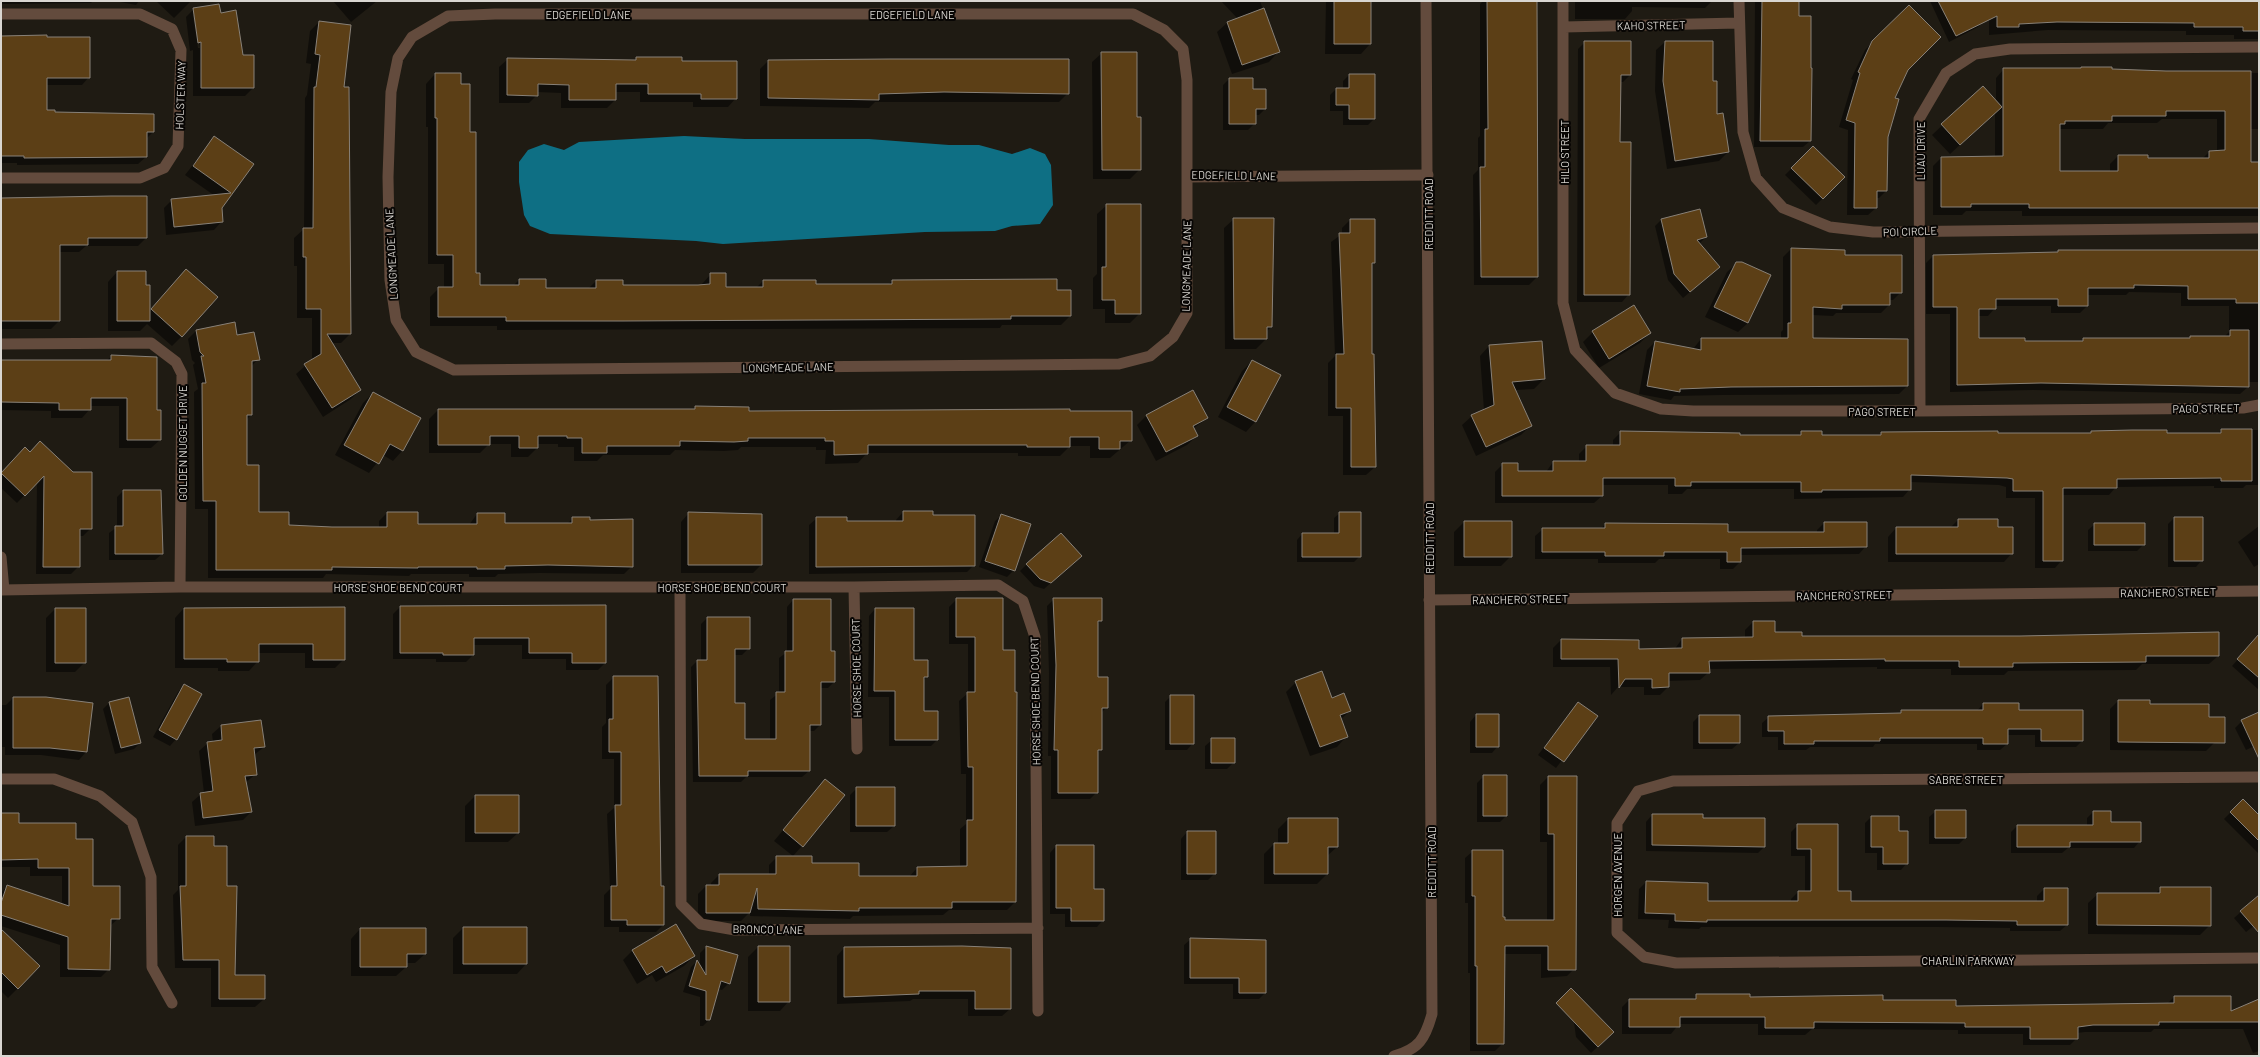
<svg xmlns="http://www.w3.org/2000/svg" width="2260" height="1057" font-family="Barlow,sans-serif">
	<rect width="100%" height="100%" fill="#1f1b13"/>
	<!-- water -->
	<path fill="#0e6f84" d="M684,136L745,139H869L949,145H979L1012,154L1030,148L1045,154L1051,165L1053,205L1040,224L1012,226L995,231L925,232L723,244L696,241L550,234L530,226L524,215L519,182V162L528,150L544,144L564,150L579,142Z"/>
	<!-- shadow -->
	<path fill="#0007" fill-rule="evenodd" d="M1,1H93L91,3L1,4Z
		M115,1H139L136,5Z
		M156,1H191L174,18Z
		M333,1H377L351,22Z
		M1221,1H1260L1278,52L1269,62L1232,74L1217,32L1227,23L1238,19Z
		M1326,1H1370V44L1361,54H1325Z
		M1483,1H1537V277L1529,285H1474L1473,175L1478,170V138L1480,136V4Z
		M1575,1H1712L1705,8L1632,7V11L1625,19H1575Z
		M1755,1H1798L1810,141L1803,147H1754Z
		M1930,1H1974L1984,21L1978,27L1949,42Z
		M1989,1H2259V39H2234V35H2186V31L2048,30L1989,35Z
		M1909,6L1907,69L1894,99L1887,137L1886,191L1879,198H1876V208L1868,215H1847L1848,130L1839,127L1853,80L1851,79L1865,50Z
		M194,9L220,14L242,56H253V88L245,96H193V50L190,51L186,17ZM193,15H195L200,48H198Z
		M319,22L343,88L350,334L341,343H331L360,390L351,399L323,417L296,374L312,360V318H297V266H294V238L304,229L305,98L307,95L311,64L306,63L310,31Z
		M1,36L46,38L89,77L82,85H46V111L153,132L146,139V157L138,164L17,165V163H1Z
		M1585,42L1630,75L1623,82H1620L1619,143L1629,294L1622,302H1577L1578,49Z
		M1665,42L1712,82L1716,115L1728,152L1719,161L1667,169L1655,91L1656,50Z
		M1102,53L1136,118L1140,169L1130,179H1093L1092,62Z
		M637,58L681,62L736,98L728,107H693V102H640V92H615V100L607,108H561V93L537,92V95L529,103H499V67L508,59L634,61Z
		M768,61L1068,93L1059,102H875L869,108L760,106V69Z
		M2004,69L2259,73V129H2250V163H2259V216H2022V211H1966L1962,215H1933V166L1941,158L1995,157V113L1950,154L1932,135L1983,87L1996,101V78ZM2162,119H2217V152H2209L2202,159H2147L2118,156L2110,164V172H2059V129H2103L2108,123H2157Z
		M435,74L460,85L469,133L475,274L479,286H513L519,280L545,289H588L596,281L622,286L701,285L711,274L725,288H756L763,281L815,285H888L892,281L1056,291L1070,316L1061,325H1002L1000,328L497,330V326H430V297L439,288H444V264H428V127H426V84Z
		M1349,75H1374V119L1368,125H1343V111H1330V95L1336,89H1343V81Z
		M1229,79L1252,90L1265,109L1259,115H1255V123L1248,130H1223V85Z
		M215,137L252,164L221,208L222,221L214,230L166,235L164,208L172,200L215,196L185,175Z
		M1813,147L1844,177L1816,205L1785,175Z
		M1,198L146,238L138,246H86L79,252H59V321L51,329H1Z
		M1107,205L1140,313L1130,323H1105V309H1093V278L1097,274V214Z
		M1234,219L1271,327L1266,332V339L1256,349H1225L1224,228Z
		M1662,219L1706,237L1699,244L1712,273L1683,298L1668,280L1655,226Z
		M1350,220L1374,263L1371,266V355H1373L1375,467L1366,475H1343V416H1328V363L1335,356L1331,242L1342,234V228Z
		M1791,249L1843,256L1901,292L1893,300H1889V305L1881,313H1836L1833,316L1812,315V339L1907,340V386L1899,394L1723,395L1674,396L1671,400L1639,394L1647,350L1655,342L1693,349L1701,339H1781V332L1783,330V257Z
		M2058,251H2259V382H2248V387L2240,394L2033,390L1950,392V314H1926V263L1933,256L2056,253ZM2129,292L2181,293V306H2229V332L2224,337H2190L2188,339H2083L2080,342H2024L1978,339V316H1988L1995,308V306H2051V313H2080L2087,306V295H2126Z
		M1737,263L1748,323L1738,332L1705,317L1727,272Z
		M117,272L145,286L149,311L177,280L182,336L172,346L147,324L140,331H108V282Z
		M234,323L237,336L258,359L251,367V415L246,420V466L258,513L288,526L332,528H379V521L387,513H417V525H469L477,514L504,524H567L573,518L589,521L632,566L624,574L540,573L498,574L495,577H469V574H411L409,576L326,574L323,578H208V509H195L194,392L198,389L193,365L195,363L192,360L188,339L196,331Z
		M1593,332L1650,333L1640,343L1599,368L1583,342Z
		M1489,346L1544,379L1534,389L1515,390L1531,425L1521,435L1476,456L1462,425L1472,416L1484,410L1480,356Z
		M112,356L156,411L160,440L151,448H119V406H90V409L82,418H51V411L1,410V361H106Z
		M1252,361L1280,375L1255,422L1246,432L1218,417L1242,371Z
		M373,393L420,419L402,451L393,461L383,455L369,473L335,455L363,403Z
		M696,407L748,412H1070L1131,440L1110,458H1090V446H1070L1060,456H1018V453H867L858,463L825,464L826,450H816V447H741L738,450L724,451L675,450L670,455H603L597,461H574V447H558V444H537V448L528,457H511V444H489L480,453H429V419L438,410H693Z
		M1147,415L1207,418L1193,429L1197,436L1187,445L1156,461L1137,425Z
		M2221,430H2259V485H2246L2243,488H2214V486L2116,487L2109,495H2062V560L2055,568H2035V498H2006V487L1999,485L1910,482V489L1903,497L1794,499V489H1687L1682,494H1668V485H1602V496L1594,503H1495V472L1503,464L1517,472H1546L1553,462H1579V454L1587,446H1613V440L1621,432L1798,436L1802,432L1821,436H1879L1881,433L2089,434L2092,432L2218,434Z
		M25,448L91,528L83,536H79V566L71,574H36L37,482L17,503L1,488V473Z
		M123,491L162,554L155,560H109V533L117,527V497Z
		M903,512L932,516L974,565L967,572L809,574V525L817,518L846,522H896V520Z
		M689,513L761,565L753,573H681V522Z
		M1340,513L1360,556L1354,562H1297V540L1302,534H1334V518Z
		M1002,515L1014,570L1007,577L979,567L995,521Z
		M2174,518L2202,560L2196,567H2168V524Z
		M1958,520L1997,528L2012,553L2004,562H1888V537L1896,528H1950Z
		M1464,522H1511V556L1501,566H1454V532Z
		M1824,523L1866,546L1859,554L1740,555V562L1733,569H1720V559H1659L1655,563H1598V559H1535V536L1543,529H1601L1605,524L1727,533H1817V530Z
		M2095,524L2144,544L2137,551H2088V530Z
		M2259,526V564L2254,567L2238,542Z
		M1074,562L1044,589L1034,586L1020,571L1027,564Z
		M957,599L1002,651L1015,902L1007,910H949L943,915L853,916L850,919L750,916V912L741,921H698V894L706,886H711V883L719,875H769V865L777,857L812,864L858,877H909L917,868L960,867V829L966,824V774H961L959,701L968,693V644H949V607Z
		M1054,599L1101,620L1097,625V678L1107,707L1101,713V749L1097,754V792L1090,799H1051V756H1048L1049,673L1047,606Z
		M793,600L830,652L834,682L828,688H820V725L814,731H809V771L802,777H746L741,782H693L691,667L697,661H701V624L707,618L749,648L742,655H734V704L744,740H770V700L779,693V658L787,652V607Z
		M605,606V663L598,670H566V659H522V645H473V655L466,662H436V659H393V614L400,607Z
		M56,608L85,662L75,672H46V618Z
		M184,608H344V659L335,668H305V653H258V661L249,671H218V668H175V618Z
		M875,609L913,661L927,676L923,681V712L937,740L931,746H889V697H868L869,616Z
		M1753,622L1774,633L1802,637L2218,656L2209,664H2142L2136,670L2008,671L2004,675H1951V669H1877V667L1709,669V672L1700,680L1668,681V687L1660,695H1644V687H1618L1611,695L1610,667H1553V648L1561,640L1638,650H1674L1682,639L1745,638V630Z
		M2259,642V690L2232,666L2250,646Z
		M614,677L660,887L663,925L656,932H619V927H604V895L610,889L607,814L614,808V759H602V727L606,723V685Z
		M1296,682L1331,699L1350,711L1340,720L1346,737L1337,747L1310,756L1286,692Z
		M184,686L176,739L170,746L153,737L178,692Z
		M1171,696L1193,743L1187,750H1165V702Z
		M13,698H45L86,752L79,760L41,755H5V747H1V705H6Z
		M2118,701L2208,718L2215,742L2206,751L2110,750V709Z
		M109,703L140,743L134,749L115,754L103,709Z
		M1578,703L1596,716L1556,768L1538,755Z
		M1983,704L2018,711L2082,741L2076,747H2035V735H2007V744L2000,750H1977V744H1875L1873,747H1810L1806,750H1778V737H1762V723L1769,717L1899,714L1902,711H1977Z
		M2259,713V744L2246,750L2235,728L2242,721Z
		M1476,715L1498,746L1492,753H1470V722Z
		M1699,716L1739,743L1732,749H1693V722Z
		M261,721L264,747L254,755L256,774L245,783L251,812L243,820L195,826L192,802L201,794L204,793L199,751L208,743L213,742L212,734L221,726Z
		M1212,740L1234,762L1227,769H1205V746Z
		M1484,776L1506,816L1500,822H1477V783Z
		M1548,777H1576L1575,968L1567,976L1541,978V954H1504L1503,1043L1495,1051H1470V973H1468V903H1465V858L1473,851L1504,921H1547V842H1540V785Z
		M825,780L802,846L793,856L774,841Z
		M857,788L894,826L887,832H850V795Z
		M475,796L518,833L508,842H465V806Z
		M2243,800L2259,816V854L2224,819Z
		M1936,811L1965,838L1959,844H1929V817Z
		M2093,812L2140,841L2134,848H2068L2062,853H2011V832L2017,826H2087V818Z
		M1,814L18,824L75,840L92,887L119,918L110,926L109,969L101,977H60V945L1,926V893L7,886L62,904V876H30V867H1Z
		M1652,815L1702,819L1764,847L1758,853L1646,851V822Z
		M1871,817L1898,832L1907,863L1901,870H1877V853H1865V823Z
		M1288,819L1337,847L1327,856V874L1317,884H1264V854L1274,844H1278V829Z
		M1798,825L1837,892L1850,902H2037V896L2044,889L2068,924L2060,931H2010V928L1938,927H1701L1699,929L1668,928L1669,920L1638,919L1639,889L1646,882L1706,902H1791V899L1798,892H1805V856H1791V832Z
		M1187,832L1215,873L1208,880H1181V839Z
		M186,837L213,847L226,887L234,976L264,999L255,1007H211V968H175L173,895L178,890V845Z
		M1056,846H1093V890L1103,920L1097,927H1065V914H1050V853Z
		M2161,888L2210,925L2200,935L2088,934V903L2098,894H2155Z
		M2259,896V922L2246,932L2234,918Z
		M463,928L526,964L517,974H453V938Z
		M360,929L425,954L415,963H406V967L396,976H351V939Z
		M1,933L18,988L8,998L1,991Z
		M1191,939L1265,993L1259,999H1233V984H1184V945Z
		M706,947L729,983L722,990L718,989L709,1020L703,1026H700V997L683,992L691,967L697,961L700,967V953Z
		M758,947L789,1001L780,1011H748V957Z
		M844,948L1010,949V1009L1002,1016H968V999H913L910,1001L837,1004V956Z
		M633,950L694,956L684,966L656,982L652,975L637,984L623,960Z
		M1697,995L1749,998L1882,1001L1955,1007L2167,1004L2174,997L2230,1012L2259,1000V1051L2253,1053L2243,1029H2154L2151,1032H2085L2077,1033V1038L2070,1045H2023V1034H1958V1030L1812,1029L1805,1035H1758V1024H1679L1671,1034H1622V1007L1629,1000H1692Z
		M1571,1001L1613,1032L1591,1053L1576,1037Z"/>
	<!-- building -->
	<path fill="#5c3f16" stroke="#888178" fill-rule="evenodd" d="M1334,1H1371V44H1334Z
		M1487,1H1537L1538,277H1481L1480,167H1485V129H1488Z
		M1762,1H1799V16H1811V68H1812L1811,141H1760Z
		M1938,1H2259V31H2243V27H2194V23L2057,22L2019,24V27H1997V16L1956,36Z
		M219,4L221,13L236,10L243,55H254V88H201V42L198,43L193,8Z
		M1909,5L1941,37L1908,70L1895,98L1899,99L1888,137L1887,191H1877V208H1854L1855,123L1846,120L1860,73L1858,72L1872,41Z
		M1264,8L1280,52L1242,65L1227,22Z
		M319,21L351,25L344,87H349L351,334H327L361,390L332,408L304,364L321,354V309H306V257H303V228H313L314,87H316L320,55L315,54Z
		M47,35V37H90V78H47V110H55V112L154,114V132H147V157L24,158V156H1V36Z
		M1584,41H1631V75H1621L1620,142H1631L1630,295H1584Z
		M1665,41H1713V81H1717V114L1723,113L1729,152L1675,161L1663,81Z
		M1101,52H1137V117H1141V170H1102Z
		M636,57H682V61H737V99H701V94H648V84H616V100H569V85L538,84V96L507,95V58L636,60Z
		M890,59H1069V94L944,92L879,94V100L768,98V60Z
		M2081,67H2112V69L2166,71H2251V162H2259V208H2029V204H1971V207H1941V157L2003,156V68H2081ZM2166,111H2225V150L2209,151V158H2148V155H2118V171H2060V124H2065V121H2112V116H2166Z
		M435,73H461V84H470V132H476V273H480V285H519V279H546V288H596V280H623V285H698L710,284V273H726V287H763V280H816V284H892V280L1057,279V290H1071V316H1011V319L623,321H506V317H438V287H453V255H437V118H435Z
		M1349,74H1375V119H1349V105H1336V88H1349Z
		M1229,78H1253V89H1266V109H1256V124H1229Z
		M1983,86L2002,107L1960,145L1941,124Z
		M214,136L254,164L222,208L223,222L174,227L171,199L231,193L193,166Z
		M1813,146L1845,177L1823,199L1791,168Z
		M111,196H147V238H88V245H60V321H1V198Z
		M1106,204H1141V314H1115V300H1102V267H1106Z
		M1700,209L1707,237L1697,240L1720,267L1690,292L1674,274L1661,219Z
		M1233,218H1274L1272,327H1267V339H1234Z
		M1350,219H1375V263H1372V354H1374L1376,467H1351V408H1336V354H1344L1339,233H1350Z
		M1791,248L1845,250V255H1902V293H1890V305H1842V309L1813,307V338L1908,339V386L1731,387L1680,389V392L1647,386L1655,341L1701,350V338H1788V323H1791Z
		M2058,250H2259V303H2236V299H2188V286L2134,285V288H2088V306H2058V299H1996V309H1979V338H2025V341H2083V338H2190V336H2230V330H2249V387L2041,383L1957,385V307H1933V255L2058,252Z
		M1736,262H1742L1771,275L1748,323L1714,307Z
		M186,269L218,297L182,337L151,309Z
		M117,271H146V285H150V321H117Z
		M1634,305L1651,333L1609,359L1592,331Z
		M235,322L237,335L254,332L260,360L252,361V415H247V465H259V512H289V525L332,527H387V512H418V524H477V513H505V523H572V517H590V520L633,519V567L548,565L505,566V569H477V567H418V568L332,567V570H216V501H203L202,383H206L201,356H204L200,352L196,330Z
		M1542,341L1545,379L1512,382L1532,426L1486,447L1471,415L1494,405L1489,345Z
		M111,355L157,357V410H161V440H127V398H91V410H59V403L1,402V360H111Z
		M1252,360L1281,375L1256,422L1227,407Z
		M1193,390L1208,418L1193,426L1198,436L1166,452L1146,415Z
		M373,392L421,418L403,451L390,444L379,464L344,445Z
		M695,406L749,407V411L1070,409V411H1132V441H1120V449H1099V437H1070V447H1027V445H868V454L834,455V441H825V438H748V441L734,442L680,441V446H607V453H582V438H567V436H538V448H519V436H490V445H438V409H695Z
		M2221,429H2252V481H2221V478L2117,479V488H2063V561H2043V491H2013V479L2007,478L1911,475V490H1822V492H1801V482H1691V486H1675V478H1603V496H1502V463H1518V471H1553V461H1586V445H1620V431L1740,433V435H1801V431H1822V435H1881V432L1998,431V433H2091V431L2132,430H2167V433H2221Z
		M40,441L73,472H92V529H80V567H43L44,476L25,496L1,473L25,447L30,452Z
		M123,490H161L163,554H115V526H123Z
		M903,511H933V515H975V566L816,567V517H847V521H903Z
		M688,512L762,514V565H688Z
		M1339,512H1361V557H1302V533H1339Z
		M1001,514L1031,524L1015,571L985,561Z
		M2174,517H2203V561H2174Z
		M1958,519H1998V527H2013V554H1896V527H1958Z
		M1464,521H1512V557H1464Z
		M1824,522H1867V547L1741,548V562H1727V552H1664V556H1605V552H1542V528H1605V523L1728,524V532H1824Z
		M2094,523H2145V545H2094Z
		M1061,533L1082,556L1051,583L1040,579L1026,564Z
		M956,598H1003V650H1015V692H1017L1016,902H952V908H859V911L758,909L757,888L750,913H706V885H719V874H776V856H812V863H859V876H917V867L967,866V820H973V767H968L967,692H975V637H956Z
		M1053,598H1102V621H1098V677H1108V708H1102V750H1098V793H1058V750H1054L1056,665Z
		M793,599H831V651H835V682H821V725H810V771H748V776H699L697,660H707V617H750V649H735V703H745V739H776V692H785V651H793Z
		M606,605V663H572V653H529V638H474V655H443V653H400V606Z
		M345,607V660H313V644H259V662H227V659H184V608Z
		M55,608H86V663H55Z
		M875,608H914V660H928V677H924V711H938V740H895V691H874Z
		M1753,621H1775V632H1802V636H2020L2219,632V656H2146V662L2013,663V667H1959V661H1885V659L1709,661L1710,673H1669V687L1652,688V679H1625L1619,688L1618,659H1561V639L1639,640V649L1682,648V638L1753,637Z
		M2259,634V678L2237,659Z
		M1322,671L1332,698L1344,693L1351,711L1340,715L1348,737L1320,747L1295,681Z
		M613,676H658L661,886H664V925H627V920H611V886H617L615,805H621V752H609V719H613Z
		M184,684L202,694L177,740L159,730Z
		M1170,695H1194V744H1170Z
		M13,697H46L93,703L87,752L50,748H13Z
		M129,697L141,743L121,748L109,702Z
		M2118,700H2150V704H2209V717H2225V743L2118,742Z
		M1578,702L1598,716L1564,762L1544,748Z
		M1983,703H2019V710H2083V741H2041V729H2008V744H1983V738H1880V741H1814V744H1784V731H1768V716L1901,713V710H1983Z
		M2259,712V759L2241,720Z
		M1476,714H1499V747H1476Z
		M1699,715H1740V743H1699Z
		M261,720L265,747L254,748L257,775L245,776L252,812L203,818L200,793L213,791L207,742L222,740L221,725Z
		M1211,738H1235V763H1211Z
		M1483,775H1507V816H1483Z
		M1548,776H1577L1576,970H1548V946H1505L1504,1044H1477V966H1475V896H1472V850H1503V917H1505V920H1554V834H1548Z
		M825,779L845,795L803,847L783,830Z
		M856,787H895V826H856Z
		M475,795H519V833H475Z
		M2243,799L2259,815V841L2230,812Z
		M1935,810H1966V838H1935Z
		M2093,811H2111V822H2141V842H2070V847H2017V825H2093Z
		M1,813H19V823H76V839H93V886H120V919H111L110,970L68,969V937L1,915V903L7,885L69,906V868H38V859L1,860Z
		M1652,814H1703V818H1765V847L1652,845Z
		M1871,816H1899V831H1908V864H1883V847H1871Z
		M1288,818H1338V847H1328V874H1274V843H1288Z
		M1797,824H1838V891H1851V901H2044V888H2068V925H2017V921L1946,920H1707V922L1675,921V914L1645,913L1646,881L1708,883V901H1798V891H1811V849H1797Z
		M1187,831H1216V874H1187Z
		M186,836H214V846H227V886H237L235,975H265V999H219V960H183L180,886H186Z
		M1056,845H1094V889H1104V921H1071V908H1056Z
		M2160,887H2211V926L2097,925V893H2160Z
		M2259,895V933L2240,911Z
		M676,924L695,956L666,973L662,966L647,975L632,950Z
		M463,927H527V964H463Z
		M360,928H426V954H407V967H360Z
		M1,929L40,966L18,989L1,972Z
		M1190,938L1266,940V993H1239V978H1190Z
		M706,946L738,955L730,984L721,981L710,1020H706V991L689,986L697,960L706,975Z
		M758,946H790V1002H758Z
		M962,946L1011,948V1009H975V991H919V994L844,997V947Z
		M1571,988L1614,1032L1598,1047L1556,1003Z
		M1696,994H1750V997L1883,995V1000H1956V1006L2174,1003V996H2231V1011L2259,999V1022H2159V1025H2093L2078,1027V1039H2030V1027H1965V1023L1814,1022V1028H1765V1017H1680V1027H1629V999H1696Z"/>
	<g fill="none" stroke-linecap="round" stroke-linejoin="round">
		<!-- minor -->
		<path stroke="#634b3d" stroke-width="11" d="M1563,1V303L1575,350L1615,393L1661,409L1693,411H1920L2243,408L2259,405
			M1739,1L1743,132L1756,178L1783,208L1830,227L1873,232L2259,228
			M1,14H140L172,29L181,50L178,146L164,168L140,178H1
			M495,14H1133L1164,30L1183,49L1187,80V313L1173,337L1150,356L1119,364L454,370L416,352L396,320L390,280L388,177L391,92L398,58L412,37L448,16Z
			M1564,27L1738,23
			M1187,177L1428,175
			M1,344L151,343L176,362L182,374L180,587
			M1920,411L1919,119L1946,73L1975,54L2010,49L2259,47
			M1,557L4,590
			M680,587L681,904L701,924L735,930L1038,928
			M854,587L857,749
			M1,590L180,587H854L998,585L1023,601L1035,637L1038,1011
			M1429,600L2259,591
			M2259,777L1673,781L1638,791L1617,823V933L1644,957L1676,963L2259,958
			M1,779H54L100,796L132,822L151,877L152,967L172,1003"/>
		<!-- tertiary -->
		<path stroke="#634b3d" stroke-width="11" d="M1394,1056C1419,1049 1425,1039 1432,1014L1426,1"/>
	</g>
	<g text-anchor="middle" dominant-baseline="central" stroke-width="4" stroke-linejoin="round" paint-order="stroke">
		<!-- street labels -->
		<g font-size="11" fill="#d9d6d1" stroke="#080604">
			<text x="588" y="14">EDGEFIELD LANE</text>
			<text x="912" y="14">EDGEFIELD LANE</text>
			<text transform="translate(1651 25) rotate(-1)">KAHO STREET</text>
			<text transform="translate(180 95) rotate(-88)">HOLSTER WAY</text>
			<text transform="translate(1920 151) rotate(-90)">LUAU DRIVE</text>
			<text transform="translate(1564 152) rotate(-90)">HILO STREET</text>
			<text transform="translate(1234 175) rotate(1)">EDGEFIELD LANE</text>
			<text transform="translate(1428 214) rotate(-90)">REDDITT ROAD</text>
			<text transform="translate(1910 231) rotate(-2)">POI CIRCLE</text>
			<text transform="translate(391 254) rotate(-93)">LONGMEADE LANE</text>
			<text transform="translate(1186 266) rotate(-89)">LONGMEADE LANE</text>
			<text transform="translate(788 367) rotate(-1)">LONGMEADE LANE</text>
			<text transform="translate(2206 408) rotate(-1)">PAGO STREET</text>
			<text x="1882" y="411">PAGO STREET</text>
			<text transform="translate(182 443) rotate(-90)">GOLDEN NUGGET DRIVE</text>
			<text transform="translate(1429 538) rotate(-90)">REDDITT ROAD</text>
			<text x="398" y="587">HORSE SHOE BEND COURT</text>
			<text x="722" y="587">HORSE SHOE BEND COURT</text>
			<text transform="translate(2168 592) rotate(-1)">RANCHERO STREET</text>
			<text transform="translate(1844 595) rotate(-1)">RANCHERO STREET</text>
			<text transform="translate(1520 599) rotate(-1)">RANCHERO STREET</text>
			<text transform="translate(856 668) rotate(-91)">HORSE SHOE COURT</text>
			<text transform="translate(1035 701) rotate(-91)">HORSE SHOE BEND COURT</text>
			<text x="1966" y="779">SABRE STREET</text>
			<text transform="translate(1431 862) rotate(-90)">REDDITT ROAD</text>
			<text transform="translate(1617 875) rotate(-90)">HORGEN AVENUE</text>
			<text transform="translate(768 929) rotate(1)">BRONCO LANE</text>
			<text x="1968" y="960">CHARLIN PARKWAY</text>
		</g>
	</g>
	<!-- border -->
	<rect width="2260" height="1057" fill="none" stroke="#d9d6d1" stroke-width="4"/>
</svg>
